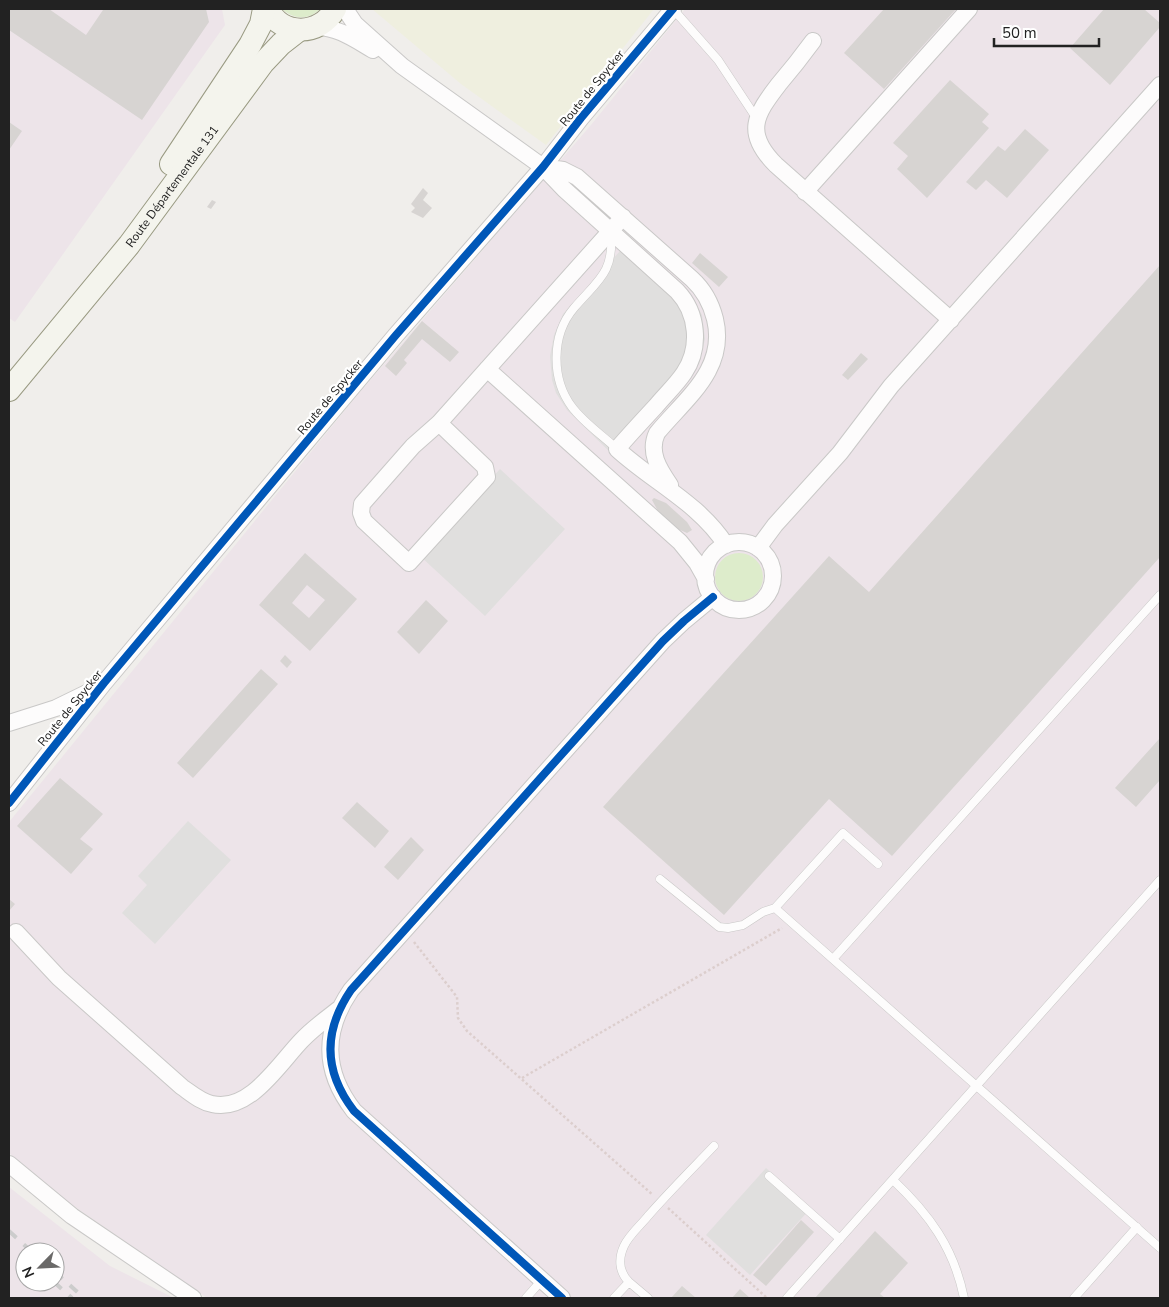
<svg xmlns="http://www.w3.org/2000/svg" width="1169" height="1307" font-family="'Nunito Sans',sans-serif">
	<rect width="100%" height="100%" fill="#f0eeeb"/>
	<!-- industrial -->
	<path fill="#ede4e9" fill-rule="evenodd" d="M9,9H222L225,25L15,322L9,318Z
		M685,9H1160V1298H207L65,1200L9,1153V822L360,392L591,125Z
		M9,1187L110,1266L174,1298H9ZM25,1252H55V1282H25Z"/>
	<!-- farmland -->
	<path fill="#efefdf" d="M372,9H654L546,145L461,84Z"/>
	<!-- grass -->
	<path fill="#ddeccb" d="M282,9H320C309,20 294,20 282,9Z
		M715 577a24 24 0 1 1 48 0a24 24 0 1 1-48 0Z"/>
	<!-- parking -->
	<path fill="#e0dfde" d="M630,240L684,288L694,300L702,315L705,339L699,364L616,458L567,410L556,393L552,380L550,356L554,335L563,314Z
		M500,469L565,529L485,616L420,556Z
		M188,821L231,860L155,944L122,913L147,885L138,876Z
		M766,1168L811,1208L750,1275L706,1235Z"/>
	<!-- building -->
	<path fill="#d7d4d2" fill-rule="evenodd" d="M9,9H49L86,35L103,10L101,9H206L209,22L142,120L9,30Z
		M884,9H956L884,89L844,53Z
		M1104,9H1144L1160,23V27L1110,85L1070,48Z
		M950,80L989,114L982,122L989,128L927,198L897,169L908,156L893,143Z
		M9,122L22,131L9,150Z
		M1025,129L1049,150L1007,198L986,180L976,190L966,182L998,146L1005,151Z
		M423,188L428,193L423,200L432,208L423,218L411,212L415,208L411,204Z
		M212,200L216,202L211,209L207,207Z
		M700,253L728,277L719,287L692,263Z
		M1160,265V557L892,856L829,799L724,915L603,807L829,556L869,592Z
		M422,321L459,352L450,362L422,339L404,360L407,363L396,376L385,366Z
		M861,353L868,359L848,380L842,375Z
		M654,498L666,503L687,522L692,530L687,533L678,529L659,513L652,500Z
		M305,553L357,599L310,651L259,605ZM307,585L325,600L309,618L292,603Z
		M426,600L448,621L419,654L397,632Z
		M285,655L292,662L287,668L280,661Z
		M261,669L278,684L193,778L177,763Z
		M1160,738V780L1136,807L1115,788Z
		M60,778L103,814L80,839L93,849L71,874L17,826Z
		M357,802L389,831L375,848L342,818Z
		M411,837L424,850L398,880L384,867Z
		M9,899L15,904L9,911Z
		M801,1220L814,1232L766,1286L753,1275Z
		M875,1231L908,1263L880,1294L885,1298H815Z
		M682,1286L696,1298H671Z
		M740,1289L750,1298H732Z"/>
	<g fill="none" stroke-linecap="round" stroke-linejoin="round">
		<defs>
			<path id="service" d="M673,9L718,60L757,119
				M611,233C614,273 598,280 574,308C551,335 551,379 572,407C584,423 602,435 617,449
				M660,879L719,927L728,928L743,925L763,912L775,908L843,833L878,864
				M775,908L1160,1248
				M833,959L1160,595
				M769,1176L840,1239
				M893,1180C929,1214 954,1248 964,1298
				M629,1282C619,1272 618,1259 624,1246C629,1235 640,1226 648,1216C669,1192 692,1169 714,1146
				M526,1298L542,1280
				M614,1298L629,1282L648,1298
				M787,1298L1160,880
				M1074,1298L1137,1227"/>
			<path id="minor" d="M345,9L355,24L402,66L543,167L564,189L677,291C698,313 701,348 684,373C676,385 665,395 656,406C643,420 630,434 617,449C653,482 699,503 726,545
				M316,27C338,27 354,39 373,50
				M813,41C802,56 791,70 779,84C755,115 744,133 776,165L951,320
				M543,167L563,170L577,177L692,279C704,290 711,303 715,319C727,369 686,398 657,433C648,452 659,469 670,485
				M805,192L969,9
				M487,369L680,542L697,563L706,579
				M439,423L485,467L487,477L409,563L364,521L361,513L362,504L413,446L439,423L623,217
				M705 576a34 34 0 1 1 68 0a34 34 0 1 1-68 0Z
				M758,548L775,525L840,453L891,386L1160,85
				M9,723L56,708L95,689
				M9,803L104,683L396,335L543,167L581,118L673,9
				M16,932L59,978L182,1087C192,1094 201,1102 212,1104C249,1113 279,1064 301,1041C312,1029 326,1019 339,1009
				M9,1164L72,1216L193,1298
				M562,1298L354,1111C323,1071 323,1031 351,990L663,641L684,621L713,597"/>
			<g id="secondary">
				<path d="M268,9C282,37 320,36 335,9"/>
				<path d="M171,164L250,45L261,24L264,9"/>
				<path id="s1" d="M9,390L129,245L263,63L281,44L299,30"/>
			</g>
		</defs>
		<!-- service casing -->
		<use href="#service" stroke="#c9c8c7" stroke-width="9"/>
		<!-- minor casing -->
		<use href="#minor" stroke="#c9c8c7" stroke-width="18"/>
		<!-- secondary casing -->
		<use href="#secondary" stroke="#999a82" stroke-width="24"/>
		<!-- path -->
		<path stroke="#dccecd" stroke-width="2.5" stroke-dasharray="2.5 2.5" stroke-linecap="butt" d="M414,942L457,997L458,1018L467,1031L653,1195
			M522,1078L782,928
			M668,1208L767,1298"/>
		<!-- service -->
		<use href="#service" stroke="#fdfcfc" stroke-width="8"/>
		<!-- minor -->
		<use href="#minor" stroke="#fdfcfc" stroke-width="16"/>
		<!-- secondary -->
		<use href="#secondary" stroke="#f4f4ed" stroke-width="22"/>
		<!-- rail -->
		<path stroke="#ccc" stroke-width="4" stroke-dasharray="10 10" stroke-linecap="butt" d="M9,1231L32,1252
			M55,1272L84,1298
			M54,1282L72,1298"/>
		<defs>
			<path id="cycleway" d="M9,803L104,683L396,335L543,167L581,118L673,9
				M562,1298L354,1111C323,1071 323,1031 351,990L663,641L684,621L713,597"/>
		</defs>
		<!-- cycleway casing -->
		<use href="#cycleway" stroke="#fff" stroke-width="11"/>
		<!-- cycleway -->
		<use href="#cycleway" stroke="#0057b8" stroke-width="8"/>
	</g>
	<g text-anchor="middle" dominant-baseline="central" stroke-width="4.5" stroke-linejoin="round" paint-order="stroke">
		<!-- street labels -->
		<g font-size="12" fill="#222" stroke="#fff">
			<text transform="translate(592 88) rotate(-51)">Route de Spycker</text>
			<text stroke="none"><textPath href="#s1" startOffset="261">Route Départementale 131</textPath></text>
			<text transform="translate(330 397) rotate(-50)">Route de Spycker</text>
			<text transform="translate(70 708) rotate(-51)">Route de Spycker</text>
		</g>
	</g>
	<!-- border -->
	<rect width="1169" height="1307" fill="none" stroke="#222222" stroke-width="20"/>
	<!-- north arrow -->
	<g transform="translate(40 1267) rotate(246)"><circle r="24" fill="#ffffff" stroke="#a7a7a7"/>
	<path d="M0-4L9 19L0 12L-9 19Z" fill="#6a6968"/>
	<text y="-8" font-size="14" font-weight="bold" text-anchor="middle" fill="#222222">N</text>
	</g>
	<!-- scale -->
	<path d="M994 38v8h105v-8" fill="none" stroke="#222222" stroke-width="2.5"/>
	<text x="1002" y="38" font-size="15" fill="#222222" stroke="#ffffff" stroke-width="4" paint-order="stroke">50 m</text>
</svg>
